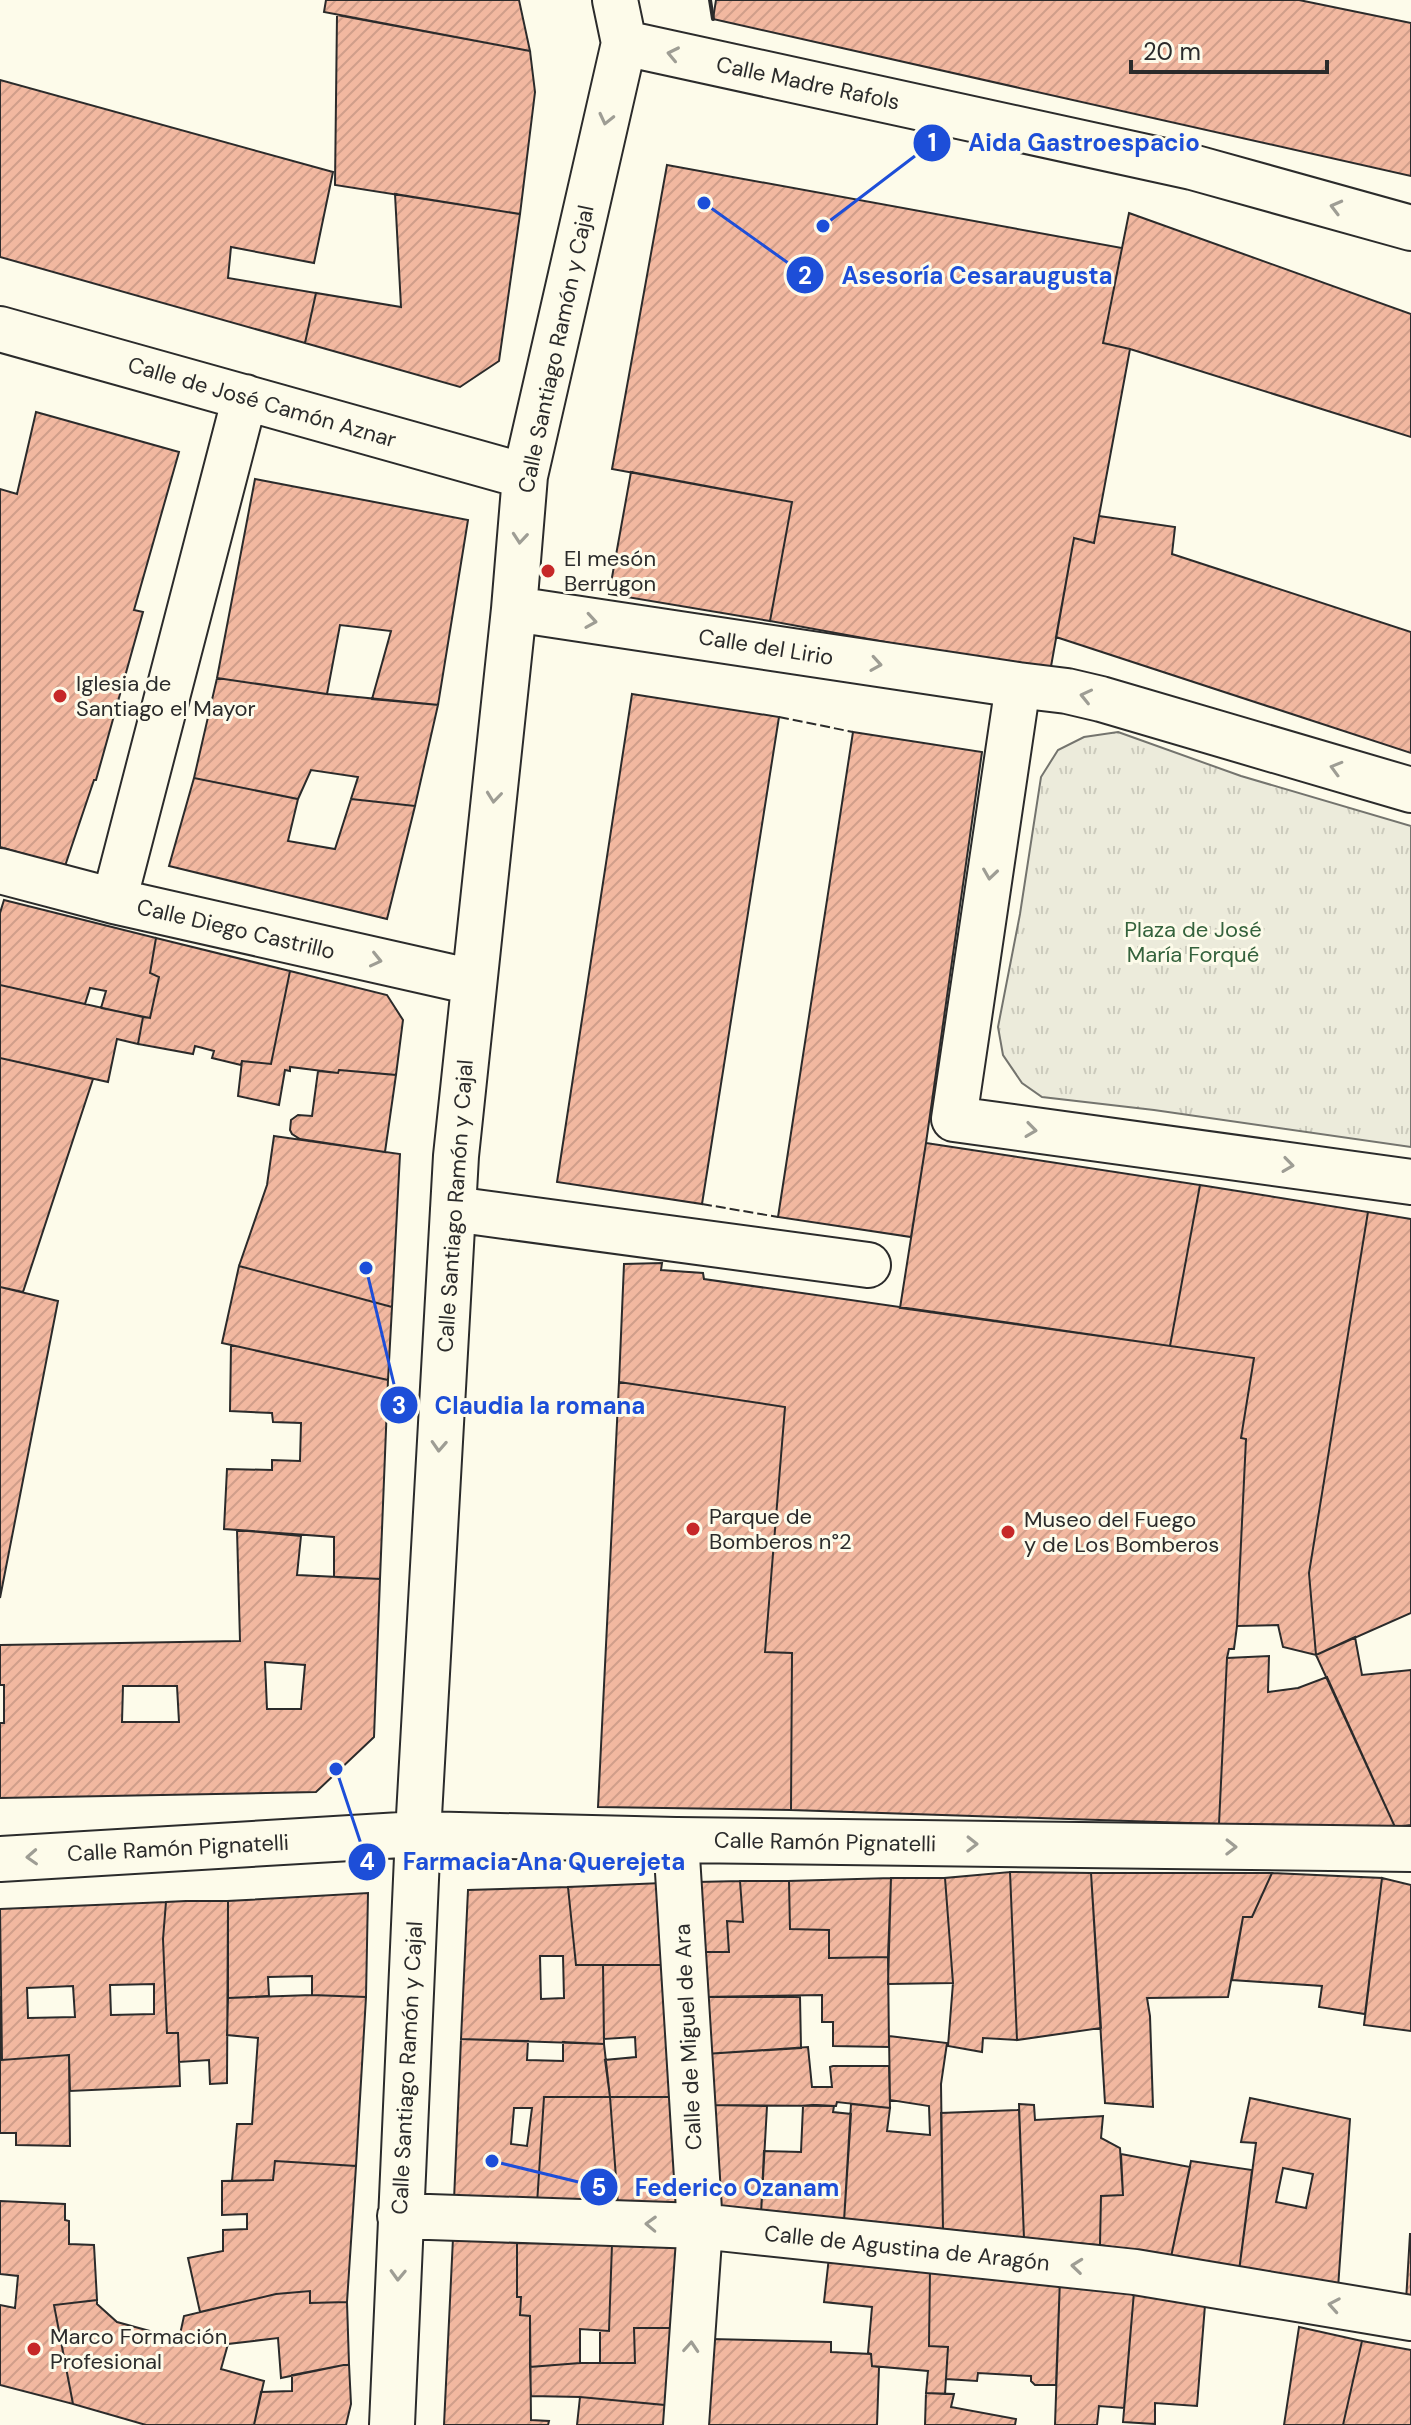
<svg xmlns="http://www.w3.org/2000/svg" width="1411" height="2425" font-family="'DM Sans',sans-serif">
	<defs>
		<pattern id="grass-tufts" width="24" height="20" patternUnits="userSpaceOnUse" patternTransform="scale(2)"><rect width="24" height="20" fill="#ecebdb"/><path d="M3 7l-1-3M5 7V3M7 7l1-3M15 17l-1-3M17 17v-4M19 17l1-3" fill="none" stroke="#cbcabc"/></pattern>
		<pattern id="building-hatch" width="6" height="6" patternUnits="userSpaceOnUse" patternTransform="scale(2)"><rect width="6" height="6" fill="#f2b8a0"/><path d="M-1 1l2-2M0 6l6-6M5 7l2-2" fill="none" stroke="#d09e8a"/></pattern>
	</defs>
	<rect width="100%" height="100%" fill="#fdfbea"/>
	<!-- grass -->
	<path fill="url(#grass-tufts)" stroke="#74746e" stroke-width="2" d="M1118,732L1241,776L1411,826V1147L1154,1110L1042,1097L1022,1083L1003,1055L998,1027L1020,914L1041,777L1058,750L1084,737Z"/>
	<!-- building -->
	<path fill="url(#building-hatch)" stroke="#2b2b2b" stroke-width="2" fill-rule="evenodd" d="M326,0H519L530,51L324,12Z
		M716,0H1299L1411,23V176L713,19Z
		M337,15L530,51L535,92L520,214L335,185Z
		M0,80L333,172L314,263L231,247L228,278L316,293L305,343L0,257Z
		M667,165L1122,248L1103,343L1130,349L1094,543L1074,538L1050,672L770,621L792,502L612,469Z
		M395,194L520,214L499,361L460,387L305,343L316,293L401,307Z
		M1129,213L1411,314V437L1130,349L1103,343Z
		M36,412L179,452L134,610L143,612L96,780H94L65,866L0,847V489L17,494Z
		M631,472L792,502L770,621L609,594Z
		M255,479L468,520L438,705L372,699L391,631L340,625L327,694L217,678Z
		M1099,516L1175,527L1172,554L1411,632V753L1056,637L1074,538L1094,543Z
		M217,678L327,694L438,705L415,806L351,799L358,777L311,770L298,799L194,778Z
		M632,694L779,717L702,1204L557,1182Z
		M853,732L982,752L926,1143L911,1237L778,1217Z
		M194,778L298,799L288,841L335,849L351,799L415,806L387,919L169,866Z
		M4,900L156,938L150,973L159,977L150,1018L101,1008L106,991L90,988L85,1004L0,985V913Z
		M156,938L290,971L271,1064L242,1061L241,1065L212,1058L214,1051L195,1046L193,1054L138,1044L143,1017L150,1018L159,977L150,973Z
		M290,971L387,995L403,1020L396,1075L339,1070L338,1073L290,1067V1071L285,1070L279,1105L238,1096L242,1061L271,1064Z
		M0,985L143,1017L138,1044L117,1039L108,1082L0,1058Z
		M0,1058L93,1079L23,1292L0,1287Z
		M339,1070L396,1075L385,1152L300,1139L292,1134L290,1130L291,1120L298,1115L312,1116L318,1071L338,1073Z
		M274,1136L400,1154L392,1307L239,1266L267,1185Z
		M926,1143L1200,1185L1170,1346L900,1308Z
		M1200,1185L1368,1212L1309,1573L1316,1655L1283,1647L1278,1625L1237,1626L1246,1439L1241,1438L1254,1358L1170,1346Z
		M1368,1212L1411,1219V1613L1316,1655L1309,1573Z
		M662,1263L661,1270L703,1273L704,1279L1254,1358L1241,1438L1246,1439L1237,1626L1234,1649H1229L1227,1658L1219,1824L791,1810L792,1653L765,1652L785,1407L619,1382L624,1264Z
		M239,1266L392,1307L388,1380L222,1343Z
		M0,1287L58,1301L0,1598Z
		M231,1345L388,1380L380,1579L334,1577V1537L224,1529L227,1469L272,1470V1460L300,1461L301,1423L273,1422L272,1413L230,1411Z
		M619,1382L785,1407L765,1652L792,1653L791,1810L598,1807Z
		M237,1530L301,1536L297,1575L380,1579L374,1737L316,1792L0,1798V1723H4V1685H0V1645L240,1641ZM265,1662L305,1665L301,1709H267ZM123,1686H177L179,1722H122Z
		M1355,1637L1362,1675L1411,1670V1825L1395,1827L1316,1655Z
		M1269,1656L1268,1692L1298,1688L1327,1677L1395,1827L1219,1824L1227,1658Z
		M1010,1872L1091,1873L1101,2028L1017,2040Z
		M1010,1872L1017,2040L983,2038L982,2052L948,2046L953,1983L945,1878Z
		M1091,1873H1272L1252,1917H1243L1228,1997L1147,1998L1150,2016L1153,2107L1105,2103Z
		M1272,1873L1382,1878L1365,2014L1319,2007L1322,1986L1232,1980L1243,1917H1252Z
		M891,1878L888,1957L829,1958V1930L790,1929L789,1881Z
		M891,1878H945L953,1983L888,1984Z
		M1382,1878L1411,1885V2031L1364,2025Z
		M740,1881H789L790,1929L829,1930V1958L888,1957L889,2047L833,2046V2022H822V1995L702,1997L700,1952H729L727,1921L743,1922Z
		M740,1881L743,1922L727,1921L729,1952H700L697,1882Z
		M662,1883L668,1965H576L568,1887Z
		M568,1887L576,1965H603L604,2044L461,2039L468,1890ZM540,1956H563L564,1998L541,1999Z
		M368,1893L366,1997L312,1995V1976L268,1977L269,1996L228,1998V1901Z
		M186,1901H228L227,2083L210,2084L209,2060L179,2062L178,2033H167L163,1939L166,1902Z
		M166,1902L163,1939L167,2033H178L180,2086L70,2091L69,2055L2,2060L0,1909ZM154,1984V2014L111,2015L110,1985ZM73,1986L75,2017L28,2018L27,1988Z
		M603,1965H668L677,2097H610L605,2060L636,2057L635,2037L604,2039Z
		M312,1995L366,1997L356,2166L275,2161L273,2180L232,2181L237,2124H252L258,2038L227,2035L228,1998Z
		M0,1996L2,2060L69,2055L70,2146L16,2145V2133H0Z
		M702,1997H800L801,2048L706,2054Z
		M889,2036L947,2043L941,2084L943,2229L844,2221L851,2104L890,2108L887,2131L930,2135L929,2106L890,2100Z
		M461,2039L528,2041L527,2060L563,2061V2042L604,2044L610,2097H544L537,2204L454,2200ZM514,2108H532L527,2146L511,2144Z
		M808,2047L812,2087H832L830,2067L833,2066H889L890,2108L837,2102L836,2106H834L710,2105L706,2054Z
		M544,2097H610L618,2205L537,2204Z
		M610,2097H677L678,2206L618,2205Z
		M1250,2098L1350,2119L1338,2288L1239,2271L1256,2143L1241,2142ZM1283,2168L1313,2174L1306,2208L1276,2202Z
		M1019,2104L1034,2105L1035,2120L1103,2116L1101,2138L1120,2148L1123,2195L1101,2196L1100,2245L1024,2239Z
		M710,2105L767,2106L761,2214L715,2208Z
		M814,2105L834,2106L833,2112L851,2114L844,2221L761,2214L764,2151L801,2152L803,2106Z
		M1019,2110L1024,2239L943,2229L941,2113Z
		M1121,2154L1190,2167L1171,2257L1100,2245L1101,2196L1123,2195Z
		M275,2161L356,2166L347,2302L310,2303V2291L276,2294L200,2312L188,2258L223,2251V2230L247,2229V2214L222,2215V2181L273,2180Z
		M1191,2161L1252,2170L1239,2271L1171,2257Z
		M0,2201L65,2204V2220L69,2221V2244L94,2245L97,2300L54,2305L73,2404L0,2385V2305L15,2308L18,2276L0,2274Z
		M1410,2234H1411V2302L1406,2301Z
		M453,2238L517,2243V2297H521L520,2315L530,2316L531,2420L549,2421L548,2425H444Z
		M517,2243L612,2244L609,2331L580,2329V2363L530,2367V2316L520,2315L521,2297H517Z
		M612,2244L676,2247L683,2255L680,2328H634L635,2363H600V2331H609Z
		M829,2257L930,2270L929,2346L948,2347L945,2394L926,2393L928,2371L872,2366L871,2354L868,2353L872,2307L824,2302Z
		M930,2270L1060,2278L1056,2385H1035L1031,2381V2376L978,2373L977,2381L946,2379L948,2347L929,2346Z
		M1060,2278L1134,2292L1124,2408L1099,2406L1097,2425H1055Z
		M310,2291V2303L347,2302L349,2364L281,2378L278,2338L228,2344L221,2369L264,2381L254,2425H146L73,2404L54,2305L97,2300V2304L117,2322L179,2339L184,2316L276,2294Z
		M1134,2292L1205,2305L1197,2406L1155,2403V2424L1123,2422Z
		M1299,2327L1362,2341L1343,2425H1284Z
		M634,2328H680L675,2406L580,2397L531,2396L530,2367L580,2363H635Z
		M711,2339L831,2342V2352L871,2354L872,2366L879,2367L877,2425H708Z
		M1362,2341L1411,2350V2425H1343Z
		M349,2364L351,2404L346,2425H254L261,2392L292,2391V2375Z
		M926,2393L954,2394L951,2407L1016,2419L1015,2425H925Z
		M580,2397L675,2406L672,2425H577Z"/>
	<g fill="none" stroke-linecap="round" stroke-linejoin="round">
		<defs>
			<path id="minor" d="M624,43L1192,167L1411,228
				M0,329L525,476
				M514,609L1018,685
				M1411,790L1101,699L1067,691L1018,685L954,1119L1411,1182
				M0,871L114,901L473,982
				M114,901L245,397
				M453,1209L868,1265
				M676,1840L700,2226L686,2425
				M0,1859L418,1834L676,1840L1411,1849
				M400,2216L700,2226L1135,2272L1411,2318
				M392,2425L418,1834L456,1156L514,609L525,476L624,43L615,0"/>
		</defs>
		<!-- minor casing -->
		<use href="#minor" stroke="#2b2b2b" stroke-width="48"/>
		<!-- minor -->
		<use href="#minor" stroke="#fdfbea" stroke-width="44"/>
		<!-- fence -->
		<path stroke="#2b2b2b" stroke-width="2" stroke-dasharray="10 4" stroke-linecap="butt" d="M779,717L853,732
			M702,1204L778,1217"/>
		<!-- wall -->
		<path stroke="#2b2b2b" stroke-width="4" d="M710,0L713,19"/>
	</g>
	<!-- one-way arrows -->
	<defs><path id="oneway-chevron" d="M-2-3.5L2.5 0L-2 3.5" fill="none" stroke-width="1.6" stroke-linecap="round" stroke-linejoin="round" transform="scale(2)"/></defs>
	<g stroke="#9e9d94">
		<use href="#oneway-chevron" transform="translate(673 54) rotate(-168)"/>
		<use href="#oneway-chevron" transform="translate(606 119) rotate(103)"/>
		<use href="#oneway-chevron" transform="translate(1336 207) rotate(-165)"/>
		<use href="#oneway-chevron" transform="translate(520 538) rotate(95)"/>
		<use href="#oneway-chevron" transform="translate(591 621) rotate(9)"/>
		<use href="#oneway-chevron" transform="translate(876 664) rotate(9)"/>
		<use href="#oneway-chevron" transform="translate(1086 696) rotate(-167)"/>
		<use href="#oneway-chevron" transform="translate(1336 768) rotate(-164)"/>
		<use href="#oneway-chevron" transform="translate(494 797) rotate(96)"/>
		<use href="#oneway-chevron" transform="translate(990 874) rotate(98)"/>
		<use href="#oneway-chevron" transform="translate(376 960) rotate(13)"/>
		<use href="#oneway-chevron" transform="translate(1031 1130) rotate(8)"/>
		<use href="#oneway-chevron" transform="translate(1288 1165) rotate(8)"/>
		<use href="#oneway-chevron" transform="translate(439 1446) rotate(93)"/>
		<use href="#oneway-chevron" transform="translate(972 1844) rotate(1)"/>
		<use href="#oneway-chevron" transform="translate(1231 1847) rotate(1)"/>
		<use href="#oneway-chevron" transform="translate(32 1857) rotate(177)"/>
		<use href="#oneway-chevron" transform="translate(651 2224) rotate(-178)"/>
		<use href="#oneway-chevron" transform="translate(1077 2266) rotate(-174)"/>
		<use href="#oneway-chevron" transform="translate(398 2275) rotate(92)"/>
		<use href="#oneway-chevron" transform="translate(1334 2305) rotate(-170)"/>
		<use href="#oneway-chevron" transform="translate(691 2347) rotate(-86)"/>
	</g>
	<!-- markers -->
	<g fill="#c62828" stroke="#fdfbea" stroke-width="3">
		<circle cx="548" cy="571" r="8"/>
		<circle cx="60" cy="696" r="8"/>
		<circle cx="693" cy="1529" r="8"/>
		<circle cx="1008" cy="1532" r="8"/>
		<circle cx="34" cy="2349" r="8"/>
	</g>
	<g text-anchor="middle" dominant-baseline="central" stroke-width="6" stroke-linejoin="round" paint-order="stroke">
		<!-- street labels -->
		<g font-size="22" fill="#2b2b2b" stroke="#fdfbea">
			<text transform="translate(808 83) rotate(12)">Calle Madre Rafols</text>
			<text transform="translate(556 349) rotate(-78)">Calle Santiago Ramón y Cajal</text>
			<text transform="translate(262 402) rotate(16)">Calle de José Camón Aznar</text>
			<text transform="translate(766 647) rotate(9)">Calle del Lirio</text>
			<text transform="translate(236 929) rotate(13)">Calle Diego Castrillo</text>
			<text transform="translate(455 1206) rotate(-86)">Calle Santiago Ramón y Cajal</text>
			<text transform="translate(825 1842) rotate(1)">Calle Ramón Pignatelli</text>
			<text transform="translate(178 1848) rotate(-3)">Calle Ramón Pignatelli</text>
			<text transform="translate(688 2037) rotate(-93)">Calle de Miguel de Ara</text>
			<text transform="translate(407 2068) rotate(-87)">Calle Santiago Ramón y Cajal</text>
			<text transform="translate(907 2248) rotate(6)">Calle de Agustina de Aragón</text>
		</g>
		<!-- poi labels -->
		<g font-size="22" fill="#2b2b2b" stroke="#fdfbea" text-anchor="start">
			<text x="564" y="558">El mesón<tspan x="564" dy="25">Berrugon</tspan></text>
			<text x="76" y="683">Iglesia de<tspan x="76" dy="25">Santiago el Mayor</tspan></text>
			<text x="709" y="1516">Parque de<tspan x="709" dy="25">Bomberos n°2</tspan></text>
			<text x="1024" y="1519">Museo del Fuego<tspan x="1024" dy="25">y de Los Bomberos</tspan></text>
			<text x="50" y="2336">Marco Formación<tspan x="50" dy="25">Profesional</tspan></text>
		</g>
		<!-- park labels -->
		<g font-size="22" fill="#34623c" stroke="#fdfbea">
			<text x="1193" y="929">Plaza de José<tspan x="1193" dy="25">María Forqué</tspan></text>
		</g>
	</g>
	<!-- callouts -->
	<path fill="none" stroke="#1d4ed8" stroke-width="3" d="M823 226L932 143M704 203L805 275M366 1268L399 1405M336 1769L367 1862M492 2161L599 2187"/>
	<g fill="#1d4ed8" stroke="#fdfbea" stroke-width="3">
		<circle cx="823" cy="226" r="8"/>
		<circle cx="704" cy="203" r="8"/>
		<circle cx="366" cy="1268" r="8"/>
		<circle cx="336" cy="1769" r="8"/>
		<circle cx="492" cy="2161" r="8"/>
		<circle cx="932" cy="143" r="20"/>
		<circle cx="805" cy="275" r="20"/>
		<circle cx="399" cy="1405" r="20"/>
		<circle cx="367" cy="1862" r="20"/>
		<circle cx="599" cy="2187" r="20"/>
	</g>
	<g font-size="24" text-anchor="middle" font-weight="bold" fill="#fff">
		<text x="932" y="151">1</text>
		<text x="805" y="284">2</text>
		<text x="399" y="1414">3</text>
		<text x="367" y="1870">4</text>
		<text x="599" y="2196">5</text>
	</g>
	<g font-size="24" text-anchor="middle" font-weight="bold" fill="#1d4ed8" stroke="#fdfbea" stroke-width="6" stroke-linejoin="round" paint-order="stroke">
		<text x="1084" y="151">Aida Gastroespacio</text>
		<text x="977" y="284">Asesoría Cesaraugusta</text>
		<text x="540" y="1414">Claudia la romana</text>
		<text x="544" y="1870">Farmacia Ana Querejeta</text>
		<text x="737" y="2196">Federico Ozanam</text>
	</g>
	<!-- scale -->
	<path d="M1131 60v12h196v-12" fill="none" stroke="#2b2b2b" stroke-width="4"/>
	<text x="1143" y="60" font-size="24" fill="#2b2b2b" stroke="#fdfbea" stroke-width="6" paint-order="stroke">20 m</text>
</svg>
